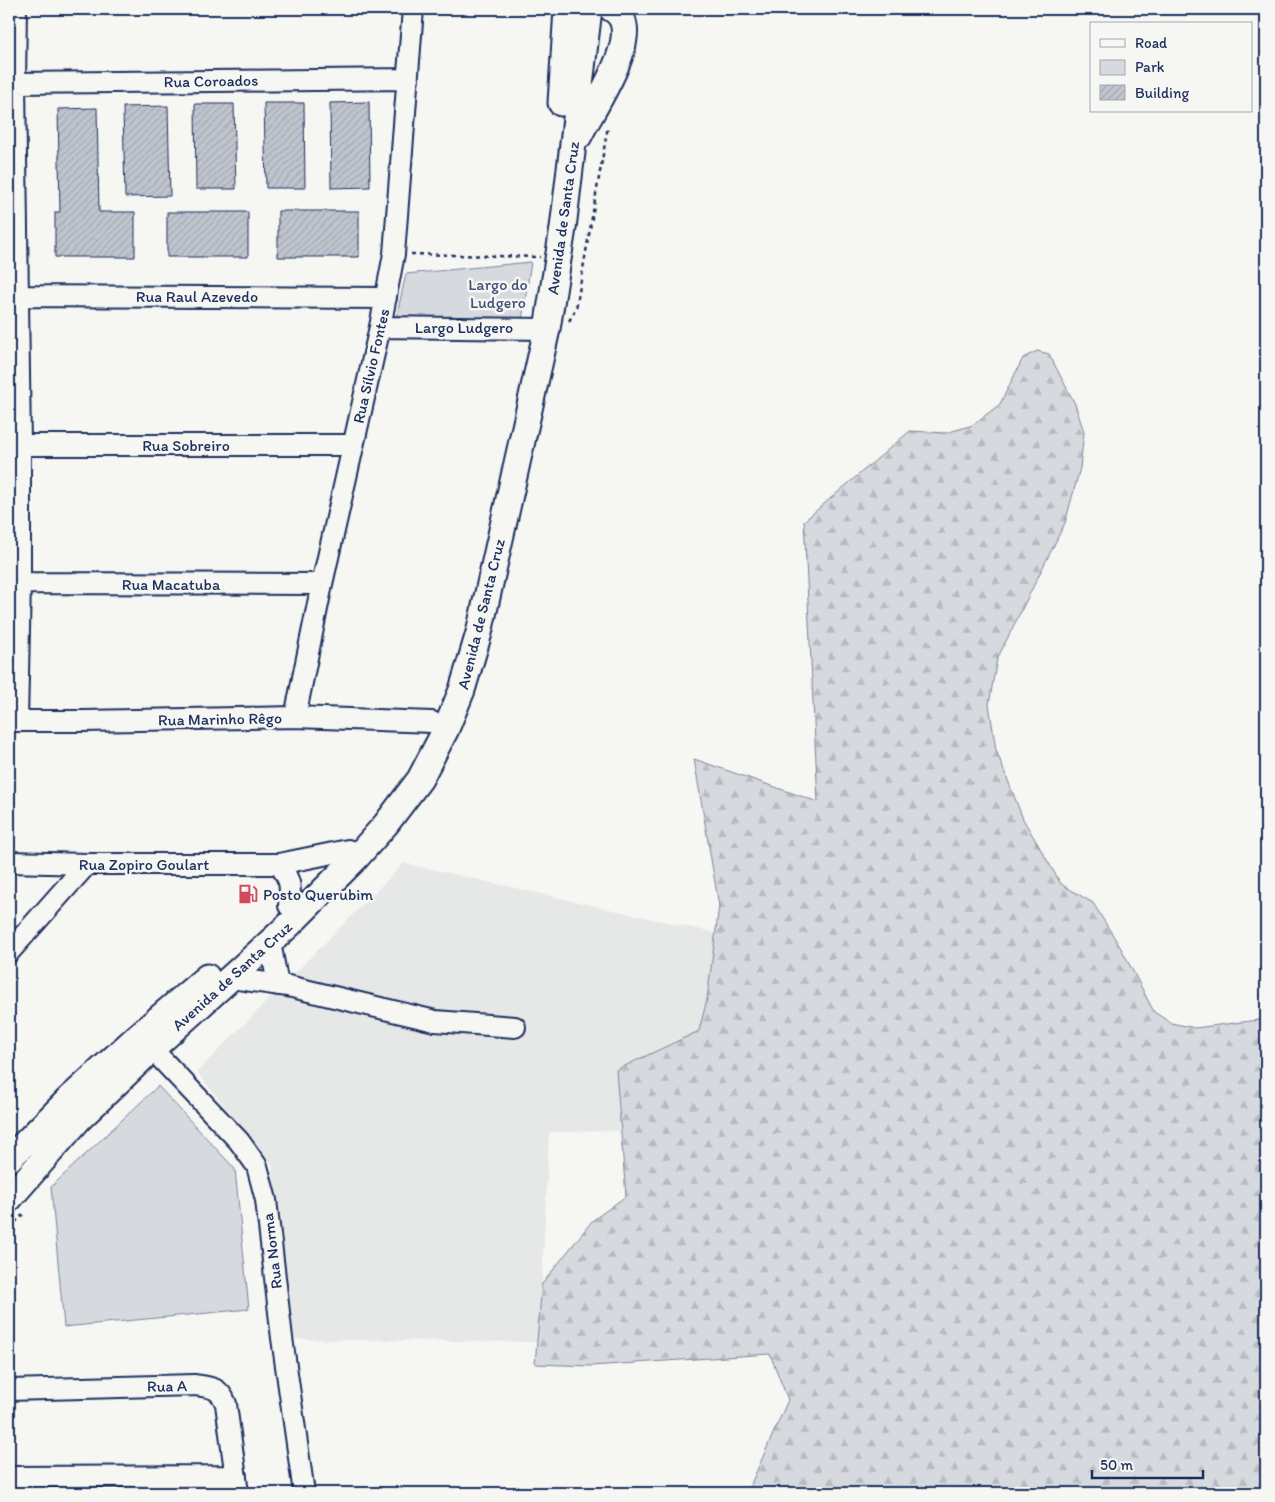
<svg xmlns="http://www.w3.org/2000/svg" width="1275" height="1502" font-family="Itim,sans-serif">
	<defs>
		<pattern id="forest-firs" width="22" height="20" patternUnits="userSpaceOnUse" patternTransform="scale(1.25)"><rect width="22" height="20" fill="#d6d9dd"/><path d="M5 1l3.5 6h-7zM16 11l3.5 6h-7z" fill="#b7bbc0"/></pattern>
		<pattern id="building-hatch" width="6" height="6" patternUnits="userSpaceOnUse" patternTransform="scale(1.25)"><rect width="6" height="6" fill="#c0c4cd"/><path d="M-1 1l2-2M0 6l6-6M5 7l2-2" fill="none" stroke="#a4a9b2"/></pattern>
	</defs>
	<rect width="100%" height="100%" fill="#f6f6f2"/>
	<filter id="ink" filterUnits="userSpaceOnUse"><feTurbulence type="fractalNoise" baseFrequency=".02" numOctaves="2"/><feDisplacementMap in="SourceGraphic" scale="10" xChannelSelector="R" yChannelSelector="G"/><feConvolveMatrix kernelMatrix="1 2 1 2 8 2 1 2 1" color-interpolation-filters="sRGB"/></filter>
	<g filter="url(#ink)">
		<!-- built -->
		<path fill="#e6e7e7" d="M404,863L715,933L707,999L699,1032L616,1070L621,1131L549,1132L542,1284L537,1342L292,1339L272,1165L197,1072Z"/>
		<!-- green -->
		<path fill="#d6d9dd" stroke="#78849e" d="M531,262L522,320L395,323L406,274Z
			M158,1086L235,1169L249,1309L64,1327L51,1187Z"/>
		<!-- forest -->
		<path fill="url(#forest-firs)" stroke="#78849e" d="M1037,351L1049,354L1075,404L1084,432L1080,468L1065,523L997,659L989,704L996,750L1023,819L1061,884L1093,903L1122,950L1154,1012L1171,1023L1195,1028L1266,1019V1493H747L788,1400L770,1354L591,1366L535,1364L542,1284L592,1221L626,1196L616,1070L699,1031L707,999L719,906L694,759L818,802L804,521L910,431L946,433L973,425L1000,404L1023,358Z"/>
		<!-- building -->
		<path fill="url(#building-hatch)" stroke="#1b2f5e" d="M369,102L370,187L331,188L330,103Z
			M264,103H304L305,188H266Z
			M195,104H234L236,189H196Z
			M168,106L170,196L125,197L123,107Z
			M97,108L99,212H135V257H55V212H60L58,109Z
			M278,211H359V257H278Z
			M167,212H248V257H167Z"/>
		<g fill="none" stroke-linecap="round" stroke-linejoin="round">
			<defs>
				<path id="minor" d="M16,9L15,83L20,445V583L17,721
					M15,83L408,79
					M9,296L386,298
					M380,327L547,329
					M20,445H353
					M20,583L322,584
					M295,717L322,584L380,327L394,254L413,9
					M9,721H84L295,717L432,722
					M9,862L87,864H279L348,850
					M279,864C291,881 291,885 289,906
					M270,942L278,985
					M9,952L87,864
					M231,978L288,986L435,1021L515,1027
					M152,1049L239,1141L257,1166L266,1200L282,1338L304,1493
					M9,1390L194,1385C210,1387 220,1387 226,1404L238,1493
					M9,1477L236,1476"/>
				<path id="major" d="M561,103L567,9
					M579,136C590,111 650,29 612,9
					M9,1159L68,1100L137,1037L207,977
					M9,1199L79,1119L152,1049L290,924L356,858L386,824L420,779L446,729L462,690L479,633L547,329L563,228L589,9"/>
			</defs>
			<!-- minor casing -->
			<use href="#minor" stroke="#1b2f5e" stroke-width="24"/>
			<!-- major casing -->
			<use href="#major" stroke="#1b2f5e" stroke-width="29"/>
			<!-- path -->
			<path stroke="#1b2f5e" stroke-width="2.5" stroke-dasharray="4 4" stroke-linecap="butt" d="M411,254L540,257
				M569,321L576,309L608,126
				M9,1228L26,1212"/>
			<!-- minor -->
			<use href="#minor" stroke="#f6f6f2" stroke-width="20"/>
			<!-- major -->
			<use href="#major" stroke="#f6f6f2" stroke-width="25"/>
		</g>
	</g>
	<!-- icons -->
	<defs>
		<symbol id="fuel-bare" viewBox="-9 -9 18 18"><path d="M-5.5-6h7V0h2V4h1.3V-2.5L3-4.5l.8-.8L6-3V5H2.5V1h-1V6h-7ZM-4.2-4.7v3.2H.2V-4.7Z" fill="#d1495b" stroke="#f6f6f2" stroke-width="2.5" paint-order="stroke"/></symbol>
	</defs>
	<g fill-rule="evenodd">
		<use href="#fuel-bare" x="234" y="880" width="28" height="28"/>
	</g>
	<g text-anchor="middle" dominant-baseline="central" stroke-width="5" stroke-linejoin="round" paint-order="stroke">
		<!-- street labels -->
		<g font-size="16" fill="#1b2f5e" stroke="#f6f6f2">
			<text transform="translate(211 81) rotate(-1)">Rua Coroados</text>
			<text transform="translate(563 218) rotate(-82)">Avenida de Santa Cruz</text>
			<text x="197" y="296">Rua Raul Azevedo</text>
			<text x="464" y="327">Largo Ludgero</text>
			<text transform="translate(371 366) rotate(-77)">Rua Sílvio Fontes</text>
			<text x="186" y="445">Rua Sobreiro</text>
			<text x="171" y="584">Rua Macatuba</text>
			<text transform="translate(481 614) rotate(-76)">Avenida de Santa Cruz</text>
			<text transform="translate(220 719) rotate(-1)">Rua Marinho Rêgo</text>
			<text x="144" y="864">Rua Zopiro Goulart</text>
			<text transform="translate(232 976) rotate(-42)">Avenida de Santa Cruz</text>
			<text transform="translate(272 1251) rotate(-97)">Rua Norma</text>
			<text transform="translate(167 1386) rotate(-1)">Rua A</text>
		</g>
		<!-- park labels -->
		<g font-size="16" fill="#405177" stroke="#f6f6f2">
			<text x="498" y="284">Largo do<tspan x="498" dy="18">Ludgero</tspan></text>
		</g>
		<!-- poi labels -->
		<g font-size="16" fill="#1b2f5e" stroke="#f6f6f2" text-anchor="start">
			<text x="263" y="894">Posto Querubim</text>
		</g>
	</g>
	<!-- margin -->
	<rect width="1275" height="1502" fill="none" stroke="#f6f6f2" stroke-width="30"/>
	<rect x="15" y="15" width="1245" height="1472" fill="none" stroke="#1b2f5e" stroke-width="2" filter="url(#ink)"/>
	<!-- legend -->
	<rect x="1090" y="22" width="162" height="90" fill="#f6f6f2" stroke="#9ea6b7"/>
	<rect x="1100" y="39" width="25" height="8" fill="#f6f6f2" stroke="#9ea6b7"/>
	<text x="1135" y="48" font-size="15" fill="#1b2f5e">Road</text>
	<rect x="1100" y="60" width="25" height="15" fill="#d6d9dd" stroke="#9ea6b7"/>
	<text x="1135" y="72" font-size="15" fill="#1b2f5e">Park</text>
	<rect x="1100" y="85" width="25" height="15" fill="url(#building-hatch)" stroke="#9ea6b7"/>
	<text x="1135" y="98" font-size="15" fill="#1b2f5e">Building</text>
	<!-- scale -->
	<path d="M1092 1470v8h111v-8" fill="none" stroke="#1b2f5e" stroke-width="2.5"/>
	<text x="1100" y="1470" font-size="15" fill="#1b2f5e" stroke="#f6f6f2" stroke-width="4" paint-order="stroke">50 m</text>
</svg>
